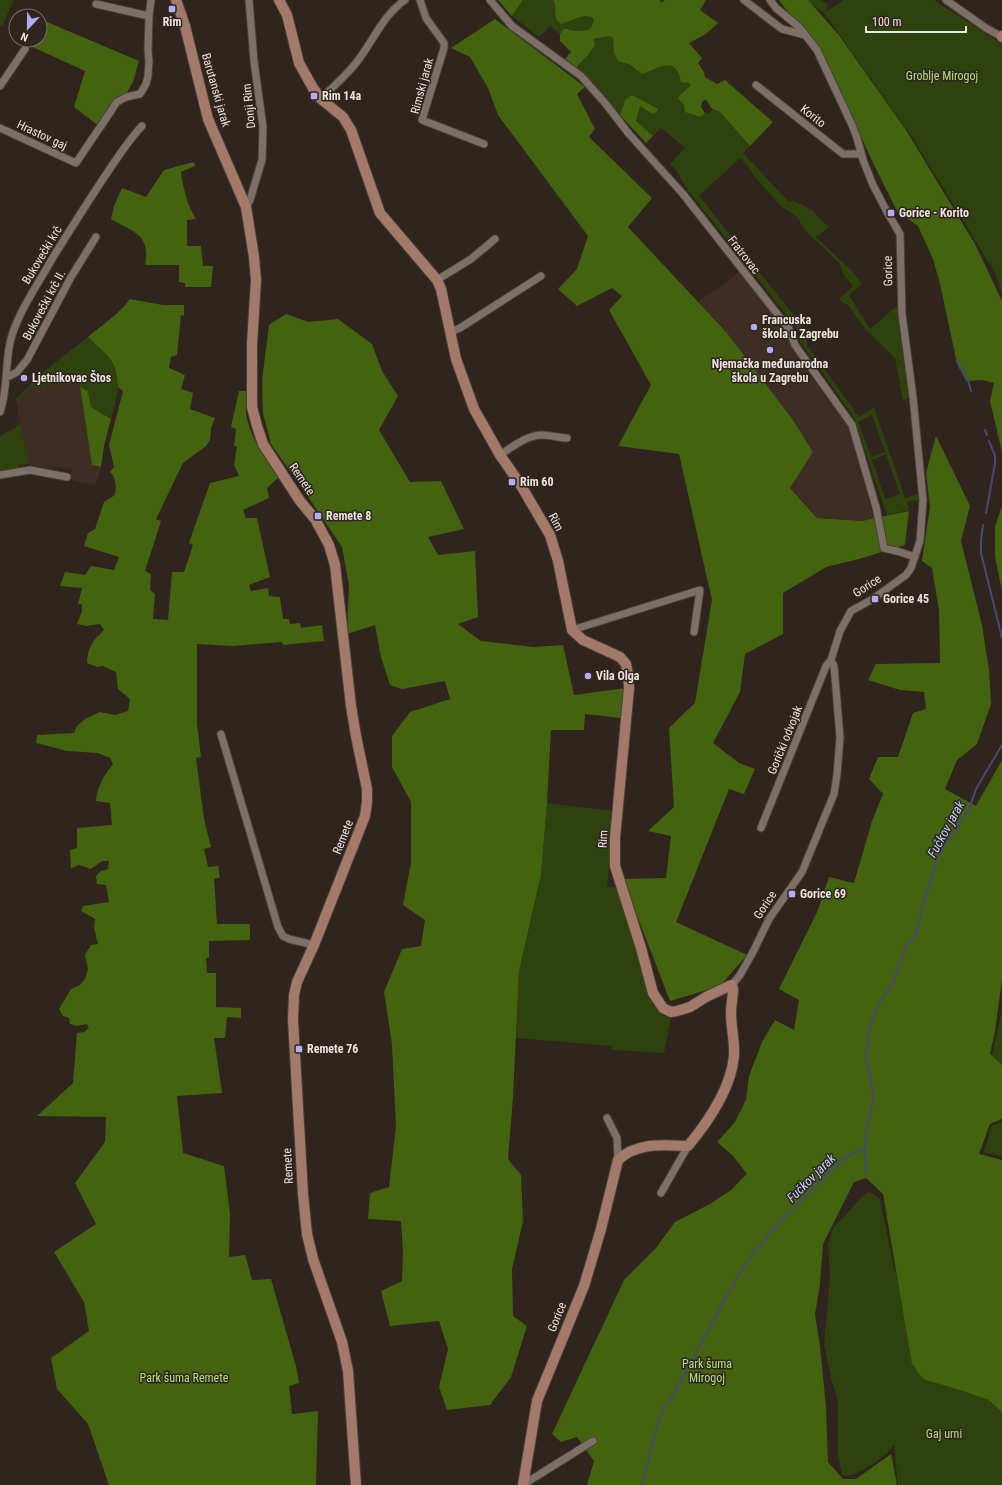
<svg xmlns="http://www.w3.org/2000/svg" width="1002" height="1485" font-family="'Roboto Condensed',sans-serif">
	<rect width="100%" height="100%" fill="#30251e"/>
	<!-- built -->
	<path fill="#3d2d22" d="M740,272L786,331L849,426L874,519L862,521L818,518L790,488L813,452L793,420L727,333L698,302Z
		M79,383L92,465L101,467L96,484L94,485L70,480L72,469L52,466L51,469L31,466L28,461L18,415L17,402L31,387Z"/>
	<!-- green -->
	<path fill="#2d420d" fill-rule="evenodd" d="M0,0H14L2,26L0,25Z
		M523,0H553L566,23C574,20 587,11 594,19L592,26L588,30L574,31L564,28L560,34L550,26L539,37L512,16Z
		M804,0H821L829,5L824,13Z
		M843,0H934L1002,44V293L994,271L912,137L824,13Z
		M609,36L613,38L614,53L618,61L631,65L635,69L643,73C658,67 667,59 681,73C684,77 688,81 690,87L679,96L680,101L701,117L705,113L708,114L713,109L720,112L750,146L743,153L789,202L792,200L814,211L817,216L829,227L816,237L852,271L862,284L849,295L870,329L897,306L909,397L903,401L895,358L866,330L847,304L843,303L839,299L853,286L843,274L840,264L823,247L806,232L797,217L782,207L759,182L742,159H739L699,196L804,328L807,345L859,417L874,407L905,498L919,494L920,500L907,502L909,510L887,515L855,421L851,413L797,337L801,333L686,188L677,171L670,164L685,148L661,128L653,136L636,121L640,105L657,109L625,100L620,115L595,85L576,68L584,57L593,50V39ZM872,415L885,452L872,457L871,456L858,422ZM886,454L900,494L886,499H885L872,460Z
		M88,337C96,345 107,352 113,361C123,379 116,401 111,419L91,407L88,391L80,387L78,383L31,387L17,402L15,400L43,372Z
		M20,424L29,464L20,465L16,469L0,472V436Z
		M547,803L615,811L607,887L619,888L653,1005L662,1015L671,1018L664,1053L612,1050L611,1046L516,1038L519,971L541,875Z
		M1002,1010V1068L991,1060Z
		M1002,1122V1156L984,1152L992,1125Z
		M869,1192L873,1194L880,1199L893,1263L923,1378L949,1381L1002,1403V1485H898L894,1445C884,1458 866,1470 851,1475C848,1476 845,1475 842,1475L838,1457V1401L831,1378L824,1344L830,1278L828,1246L833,1228L863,1196Z"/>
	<!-- forest -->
	<path fill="#43630e" d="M498,0H523L512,16Z
		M553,0H660L661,3L665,0H706L700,10L718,23L706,34L689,43L702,58L698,63L704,72L705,77L717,84L725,80L773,122L750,146L720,112L711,108L706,99L702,102L701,107L705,113L701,117L685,112L684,105L678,99L679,96L690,86L689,83L681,82C677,56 659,67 643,74L635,69L631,65L618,61L614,53L613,38L609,36L593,39L595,45C591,53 582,60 576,68L564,60L571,52L560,41V34L564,28L574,31L588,30L592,26L594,19C586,11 571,22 561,24L556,19L555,4Z
		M779,0H808L838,34L906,130L975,244L1002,301V452L990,401L994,383L983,380L966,381L957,363L940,284L933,259L918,226L897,211L874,165L830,69Z
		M40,19L139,61L133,82L104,130L74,107L85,71L26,44L28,40H40Z
		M495,19L585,87L577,94L595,129L589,137L652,198L628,227L727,333L793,420L813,452L790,488L817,518L862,521L909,511L905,545L859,559L826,567L783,593V634L745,654L740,692L713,743L739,763L755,769L744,794L729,789L676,922L747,955L720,986L670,1001L623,879L666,878L671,836L648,831L674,807L669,728L695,703L712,600L679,454L618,446L651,385L609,310L622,296L612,288L577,306L558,289L577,269L588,236L498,115L488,88L470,57L451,48Z
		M632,95L658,109L656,112L653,114L640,106L636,121L653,136L646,143L620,115L625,100Z
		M194,162L195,166L181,172C183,187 187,205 196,219L187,220V246H201L203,266H213L211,287H185V283L179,282V265H145C151,234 133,232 111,219L114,206L122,188L146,197L164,170Z
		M130,299L163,305H184V316L181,315L177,355L171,357L169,368L185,375L181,389L193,393L190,409L215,418L211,428L210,440L206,446L183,463L156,519L161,521L145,571L151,574L150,590L155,594L153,619L168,620L172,572H184L193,545L189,543L210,483L239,476L234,465L237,447L234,446L236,429L231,427L239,391H247C247,398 246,406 246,413C249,437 266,458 278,478L267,488L269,498L243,510L246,518H257L270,577L249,585L251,591L268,588L269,596L280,597L283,619H289L290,624L300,623L301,628L322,625L324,641L283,645L282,642L233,646L197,644V724L201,757L196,758L204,819L211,847L204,849L208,867L218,866L220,877L214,879L217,924H250V940L209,941V958H206L207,973H216V1007L241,1008V1018L227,1017L225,1038H214L222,1093L177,1096L183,1153L224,1166L230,1214L229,1257L245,1255L252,1280L271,1279L296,1366L299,1383L289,1386L292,1414L318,1411L316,1485H109L88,1424L57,1389L51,1358L89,1331L84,1302L54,1252L96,1224L75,1183L105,1142L106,1117L37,1116L73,1083L77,1033L84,1032L89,1028L87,1024L77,1026L70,1024L69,1018L63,1016L59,1009L71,989L80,985L85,979L88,969L85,955L91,945L98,944L94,928L95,919L81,911L83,906L109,902L106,885L97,884L96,876L101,871L108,869L109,861H102L91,869L79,865L71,868L70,850L77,848V828L112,825L110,803L96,801C97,787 104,775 113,764L110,758L98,753L67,751L36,743L37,735L74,733L77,726L85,719L100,712L115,715L128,711L130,699L118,689L116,672L103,666L97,667L87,663C87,648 94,639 104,630L100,624L87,626L77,624L82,611V604H78L82,588L60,586L65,572L85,575L91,566L114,570L119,557L84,546L88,533L95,529L104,502L115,495C117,488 116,477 110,472L114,467L109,445L123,391L118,387C117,358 107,356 88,337C102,325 119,314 130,299Z
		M286,314L309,322L338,319L372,344L382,371L398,396L379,430L410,482L441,481L464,529L428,537L438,555L475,551L478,617L458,624L481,641L533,647L563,645L574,695L626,688L621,718L585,714L584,730H551L547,803L541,875L519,971L513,1097L508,1159L521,1175L523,1221L512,1269L513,1316L527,1326L511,1377L490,1405L447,1410L439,1387L448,1349L439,1321L390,1326L381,1291L402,1281L403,1252L401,1221L368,1219L370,1193L389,1187L396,1126L392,1044L384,992L402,949L421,946L425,920L403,905L411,862V802L392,767V736L410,712L450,699L445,681L402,689L390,685L381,657L375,625L347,634L349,585L342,547L307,495L271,444L263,413L262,380L269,325Z
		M80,387L88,391L91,407L111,419L104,446L101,467L92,465Z
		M936,436L970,506L961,541L982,625L989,670L991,704L977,744L957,760L945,789L976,806L1002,760V979L995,1031L990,1054L1002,1065V1119L990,1124L979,1154L1002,1160V1412L989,1400L960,1390L923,1379L912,1364L883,1194L866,1178L854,1182L823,1244L820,1284L815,1314L820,1346L826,1407L828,1462L843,1479H856L891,1454L897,1485H587L594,1461L577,1437L561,1442L552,1434L624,1280L656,1248L675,1222L710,1204L731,1190L747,1174L733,1156L717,1142L735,1122L746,1100L749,1076L762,1042L775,1020L794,1030L799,1000L779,989L818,910L829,877L854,883L872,821L883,794L869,779L878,757H898L913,713L926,709L924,692L900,690L868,680L876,664L940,663L939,610L932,568L922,561L930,507L926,473Z
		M1002,506V591L995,556V526Z"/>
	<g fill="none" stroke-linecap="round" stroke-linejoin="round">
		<!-- stream -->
		<path stroke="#464972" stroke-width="2" d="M957,361L960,368L967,376L971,391
			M985,430L987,435
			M986,513L995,464V456L989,441
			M983,525L981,540V553L1002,638
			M865,1148L866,1176
			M642,1485L658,1422L663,1409L674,1393L736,1279L755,1251L772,1230L842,1159L865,1148L867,1124L873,1103V1091L866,1058L869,1030L875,1011L894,980L906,946L914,938L918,927L921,912L939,854L969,809L976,789L1002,745"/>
		<defs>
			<path id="street" d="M420,0L426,18L444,43V48L422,120L484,144
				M490,0L512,26L581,76L605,103L629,134L683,194L789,329L795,345L852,425L876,507L884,548L900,552L915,557
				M744,0L782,29L805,35
				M946,0L986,28L1002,37
				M96,4L149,16
				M756,85L843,154H861
				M0,86L25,49
				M321,99C332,87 346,76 356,63C373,42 382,16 405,0
				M0,128L76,163L117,102L126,97L140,94L146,84L148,76L149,61L148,50L149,16L151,0
				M246,207L250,200L262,160L263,127L254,61L249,0
				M437,280L471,259L495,239
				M451,332L460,328L541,276
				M6,378L17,372L27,360L71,277L96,237
				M0,412C9,387 4,360 12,335C21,308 38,284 52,259C68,233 84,208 101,182C114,163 126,143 142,126
				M500,455C512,447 527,435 542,435C551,435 559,438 567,438
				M0,475L30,470L67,477
				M572,630L700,590L694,632
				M221,734L278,927L283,936L289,939L314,945
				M761,828L826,666L831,660
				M732,985L740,975L753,952L769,919L802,872L834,794L837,775L840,737L834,666L831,660L840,631L851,611L871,600L895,583L906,575L911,568L920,541L923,500L913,397L902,314L900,234L887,212L873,185L863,160L857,138L852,125L817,50L799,27L776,8L770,0
				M607,1118L617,1138L618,1160
				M661,1193L688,1146
				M524,1484L593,1441"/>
			<path id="secondary" d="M176,0L185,26L208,119L246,207L254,257L256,280L252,344V407L257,426L263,444L300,501L315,519L329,545L335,565L351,706L356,736L367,789V802L365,816L314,945L297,982L294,995L293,1020L303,1194L307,1234L313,1259L342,1342L348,1371L356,1485
				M279,0L287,15L299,63L313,88L321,99L343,117L351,130L380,213L437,280L441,289L456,359L474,409L500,455L520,484L550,535L558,561L572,630L583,640L620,657L626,664L628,674L629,688L615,838V866L641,948L653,993L663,1008L671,1012L677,1011L690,1007L706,997L729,986L732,985L733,989C733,997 731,1005 731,1013C731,1028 735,1042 734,1056C731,1088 708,1122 688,1146C664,1145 637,1142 618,1160L601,1229L584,1286L537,1401L523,1485
				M1002,36V37"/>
		</defs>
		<!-- street casing -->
		<use href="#street" stroke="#4a413b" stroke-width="9"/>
		<!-- secondary casing -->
		<use href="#secondary" stroke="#4a413b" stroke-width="12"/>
		<!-- street -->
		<use href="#street" stroke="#7d7068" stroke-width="7"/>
		<!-- secondary -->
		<use href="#secondary" stroke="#a37a6a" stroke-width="10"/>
	</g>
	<!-- markers -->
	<g fill="#b5acf8" stroke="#30251e" stroke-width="1.5">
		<rect x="168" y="5" width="8" height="8" rx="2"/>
		<rect x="310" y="92" width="8" height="8" rx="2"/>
		<rect x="887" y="209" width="8" height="8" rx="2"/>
		<circle cx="754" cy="327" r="4"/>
		<circle cx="770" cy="350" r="4"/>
		<circle cx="24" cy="378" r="4"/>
		<rect x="508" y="478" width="8" height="8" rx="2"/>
		<rect x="314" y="512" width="8" height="8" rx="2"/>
		<rect x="871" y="595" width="8" height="8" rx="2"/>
		<circle cx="588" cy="676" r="4"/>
		<rect x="788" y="890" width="8" height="8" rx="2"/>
		<rect x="295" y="1045" width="8" height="8" rx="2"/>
	</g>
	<g text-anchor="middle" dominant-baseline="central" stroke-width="3" stroke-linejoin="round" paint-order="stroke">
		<!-- poi labels -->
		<g font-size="12" font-weight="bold" fill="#eae2dd" stroke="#30251e" text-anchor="start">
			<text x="172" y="22" text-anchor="middle">Rim</text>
			<text x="322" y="96">Rim 14a</text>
			<text x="899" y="213">Gorice - Korito</text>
			<text x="762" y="320">Francuska<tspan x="762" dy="14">škola u Zagrebu</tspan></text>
			<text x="770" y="364" text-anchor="middle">Njemačka međunarodna<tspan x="770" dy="14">škola u Zagrebu</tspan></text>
			<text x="32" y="378">Ljetnikovac Štos</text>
			<text x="520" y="482">Rim 60</text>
			<text x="326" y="516">Remete 8</text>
			<text x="883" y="599">Gorice 45</text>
			<text x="596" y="676">Vila Olga</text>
			<text x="800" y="894">Gorice 69</text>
			<text x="307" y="1049">Remete 76</text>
		</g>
		<!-- park labels -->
		<g font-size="12" fill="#b0e077" stroke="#30251e">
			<text x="942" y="76">Groblje Mirogoj</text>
			<text x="707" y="1364">Park šuma<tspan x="707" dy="14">Mirogoj</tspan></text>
			<text x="184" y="1378">Park šuma Remete</text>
			<text x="944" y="1434">Gaj urni</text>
		</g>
		<!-- street labels -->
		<g font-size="12" fill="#eae2dd" stroke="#30251e">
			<text transform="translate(422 86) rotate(-75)">Rimski jarak</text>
			<text transform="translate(216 90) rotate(74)">Barutanski jarak</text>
			<text transform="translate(249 106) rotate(-96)">Donji Rim</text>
			<text transform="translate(813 116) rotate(38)">Korito</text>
			<text transform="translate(42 135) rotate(25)">Hrastov gaj</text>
			<text transform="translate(42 255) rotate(-59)">Bukovečki krč</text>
			<text transform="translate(744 255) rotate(52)">Fratrovac</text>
			<text transform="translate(888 271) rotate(-91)">Gorice</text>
			<text transform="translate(44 305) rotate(-62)">Bukovečki krč II.</text>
			<text transform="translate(302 479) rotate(56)">Remete</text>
			<text transform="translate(556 522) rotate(62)">Rim</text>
			<text transform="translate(867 586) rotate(-33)">Gorice</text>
			<text transform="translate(785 740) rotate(-68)">Gorički odvojak</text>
			<text transform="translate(343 837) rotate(-68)">Remete</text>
			<text transform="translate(603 839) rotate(-87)">Rim</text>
			<text transform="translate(765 905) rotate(-57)">Gorice</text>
			<text transform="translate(288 1166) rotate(-93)">Remete</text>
			<text transform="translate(557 1317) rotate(-68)">Gorice</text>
		</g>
		<!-- water labels -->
		<g font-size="13" font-style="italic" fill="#bed3f9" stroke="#30251e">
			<text transform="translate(946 829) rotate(-61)">Fučkov jarak</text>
			<text transform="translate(811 1178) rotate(-45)">Fučkov jarak</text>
		</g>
	</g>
	<!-- north arrow -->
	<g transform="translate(28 28) rotate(202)"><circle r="19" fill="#30251e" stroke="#7a716a"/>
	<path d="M0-3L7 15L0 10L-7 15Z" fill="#b5acf8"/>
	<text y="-6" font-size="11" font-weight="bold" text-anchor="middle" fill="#eae2dd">N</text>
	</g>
	<!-- scale -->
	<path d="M866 26v6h100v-6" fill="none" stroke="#eae2dd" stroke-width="2"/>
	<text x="872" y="26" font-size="12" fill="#eae2dd" stroke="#30251e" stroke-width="3" paint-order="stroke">100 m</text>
</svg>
